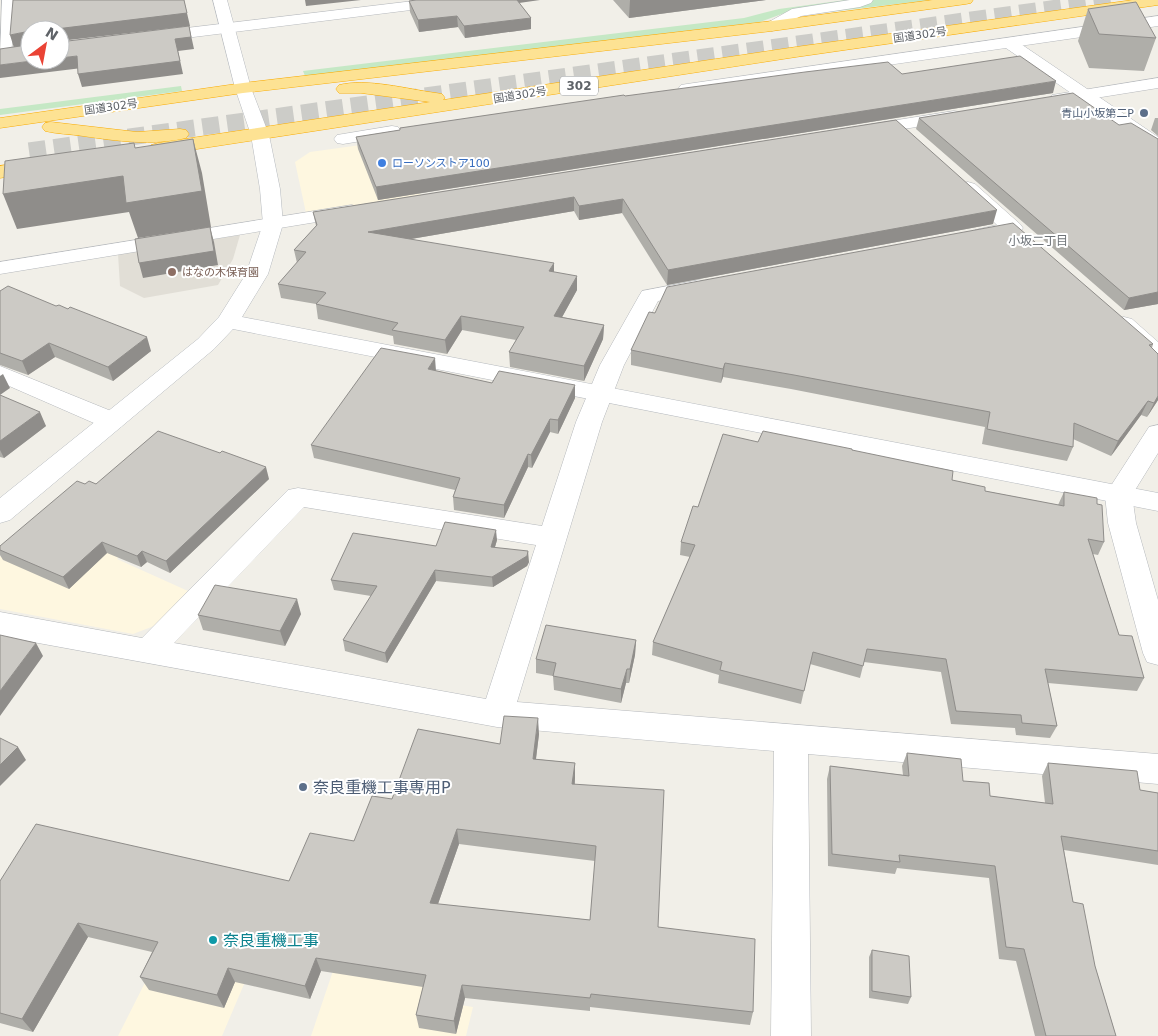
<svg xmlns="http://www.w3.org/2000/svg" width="1158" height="1036" font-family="'DejaVu Sans','Noto Sans JP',sans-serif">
	<rect width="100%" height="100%" fill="#f1efe8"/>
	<!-- commercial -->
	<path fill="#fef7e0" d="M397,140L421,196L306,213L295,162L310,152Z
		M48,515L125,551L117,559L188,591L154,626L133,634L0,609V557Z
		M204,866L287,883L222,1036H118Z
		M358,897L449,912L427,1000L473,1007L466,1036H311Z"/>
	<!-- education -->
	<path fill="#e1ded6" d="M240,235L233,259L218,285L144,298L120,286L118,254Z"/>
	<!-- green -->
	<path fill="#c5e8c5" d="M845,0H859L793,10L760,22L305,76L303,71L744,18L779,9Z
		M872,0H931L804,15Z
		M181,86L182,91L0,115V109Z"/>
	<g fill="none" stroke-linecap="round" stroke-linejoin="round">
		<!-- highway-tunnel -->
		<path stroke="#ccccc8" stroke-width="17" stroke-dasharray="17 8" stroke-linecap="butt" d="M29,151L1115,0"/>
		<defs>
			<path id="street" d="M2,0H16L11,55L9,58L0,59Z
				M422,0H466L464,3L459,4L153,42L147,40L145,37L147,34L153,32Z
				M850,0H873L871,3L860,7L801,16L772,31L767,29L764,26L767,23L792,9Z
				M1158,16V26L687,94L681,93L678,89L681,85L687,84Z
				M1158,78V88L1058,104L1052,103L1049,99L1052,95L1058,94Z
				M954,111L960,112L963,116L960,120L866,135L860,134L857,130L860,126L866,125Z
				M392,126L398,127L401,131L398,135L343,144L337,143L334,139L337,135L343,134Z
				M968,182L975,184L1020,224L1023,228L1020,232L982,240L975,238L972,234L975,230L997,225L958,188L961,184Z
				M352,205L359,207L362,211L359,215L0,274V262Z
				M699,280L707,282L710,287L707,292L658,301L624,365L602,422L517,702L1158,754V784L808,754L811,1036H771L774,751L497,727L0,636V612L142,638L288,490L298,488L542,526L576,422L600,365L639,296L642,291ZM304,507L536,545L486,699L174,643Z
				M1124,317L1132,319L1158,342V361L1150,359L1116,329L1113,324L1116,319Z
				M0,366L121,415L125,421L121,427L112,429L103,427L0,382Z
				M1158,425V453L1132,495L1136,523L1158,600V665L1147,662L1143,653L1108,523L1105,495L1149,427Z"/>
			<path id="secondary" d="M213,0H227L251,88L269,135L280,189L283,224L268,274L242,317L1158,493V511L233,329L214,349L10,520L0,523V498L198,339L219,317L246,274L263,224L260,189L251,135L235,88Z
				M1009,38L1015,40L1158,137V151L1152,149L1003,46L1001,43L1003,40Z"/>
			<path id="highway" d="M933,0H973L971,3L966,4L772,31L243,93L0,128V118L243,83L772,21Z
				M1133,0H1158V5L796,57L158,155L151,153L149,149L151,145L158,143L430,102L361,93H339L336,89L339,85C367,78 407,89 436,93L442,94L445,98L443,100L796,47Z
				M51,122L137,132L180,129L186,130L189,134L186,138C152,146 117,141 83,136C70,134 57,134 45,131L42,127L45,123Z
				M41,160L48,162L50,166L48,170L0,178V166Z"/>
		</defs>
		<!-- street casing -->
		<use href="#street" stroke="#b5b8bc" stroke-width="1"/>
		<!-- secondary casing -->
		<use href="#secondary" stroke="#b6babf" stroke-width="1"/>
		<!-- highway casing -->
		<use href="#highway" stroke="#f9ab00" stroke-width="1"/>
		<!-- street -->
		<use href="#street" fill="#fff" fill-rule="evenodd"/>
		<!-- secondary -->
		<use href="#secondary" fill="#fff" fill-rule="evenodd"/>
		<!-- highway -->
		<use href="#highway" fill="#fde293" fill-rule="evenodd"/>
	</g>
	<!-- wall -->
	<path fill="#afaea9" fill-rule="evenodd" d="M613,0H766L629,18Z
		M409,1L519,3L531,18V29L465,38L458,27L419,32L410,12Z
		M1088,9L1156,38L1144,71L1089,68L1078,41Z
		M902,74L1053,93L378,200L358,149L356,137L400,130V128L625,96Z
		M919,118L1119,125L1158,139V304L1124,310L916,129Z
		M1155,118H1158V136L1151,130Z
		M896,120L993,224L667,285L622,213L579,220L574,211L411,239L554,272L577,290L562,317L604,325L603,339L584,381L510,367L509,352L516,340L462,330L447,354L394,344L393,336L318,319L316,304L281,298L278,284L297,263L294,250L316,226L313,212Z
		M0,291L151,351L113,381L55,357L28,375L0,365Z
		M655,313L1153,344L1152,348L1158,354V400L1147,417L1141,415L1111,456L1073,439V447L1067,461L982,444L985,427L791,389L723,377L721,383L631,365V350Z
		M436,371L492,383L575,398L558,434L550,432L532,468L528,467L504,518L454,510L453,497L455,490L314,458L311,445Z
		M0,395L46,426L4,458L0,457Z
		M758,442L852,450L985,491L1058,505L1064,492L1097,504L1104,542L1098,555L1093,554L1119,635L1144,678L1137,691L1048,683L1057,726L1050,738L1016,735L1015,728L951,724L941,672L864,662L860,678L810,664L801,704L718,683L719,675L652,655L653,642L690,557L680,555L681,542L698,507Z
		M269,479L170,573L147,562L141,567L107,553L69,589L3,560L0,555V546L85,484Z
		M497,540L495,547L529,562L527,566L493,587L436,581L387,663L345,651L343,640L371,596L334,590L331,580L436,546Z
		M301,614L285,646L203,630L198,615Z
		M636,640L635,655L629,683H626L621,703L554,690L553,676L536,673V659Z
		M539,734L536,759L575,763V784L658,927L753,1012L750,1025L590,1007V1011L465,998L456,1034L419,1028L416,1015L423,987L321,971L310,999L235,982L224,1008L149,990L140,977L152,952L88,937L33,1032L0,1023V881H289L354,841L392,799L500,744ZM459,844L595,861L590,920L438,904Z
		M907,753L963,781L990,796L1045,803L1042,776L1048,763L1140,790L1158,793V865L1064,850L1073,902L1095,966L1116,1036H1035L1016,961L999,959L989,878L897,868L895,874L828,866L827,779L830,766L903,775L902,766Z
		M872,950L911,997L908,1004L869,998V957Z"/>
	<!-- shaded-wall -->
	<path fill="#8f8d8a" d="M184,0L190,26L60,41V30H54L56,29Z
		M305,0H361L306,6Z
		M512,0H540L512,4Z
		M630,0H766L629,18Z
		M457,16L458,27L419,32L418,20Z
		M531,18V29L465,38L464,26Z
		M189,26L194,49L178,51L183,74L82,87L78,74L175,39Z
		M25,32L30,45L14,48L10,35Z
		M77,56L82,68L0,78V65L40,60H60V58Z
		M1056,81L1053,93L378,200L376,187Z
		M193,139L202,173L211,227L138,238L129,212L17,229L3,194Z
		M574,197V211L370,246L368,232Z
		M623,199L622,213L579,220V206Z
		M997,210L993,224L667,285L668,270Z
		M210,227L214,242L218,265L143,278L139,263Z
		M554,263V277L549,271Z
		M577,276V290L555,330L554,316Z
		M1158,292V304L1124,310L1129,298Z
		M461,316L462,330L447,354L445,340Z
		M604,325L603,339L584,381V366Z
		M147,337L151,351L113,381L108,367Z
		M49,343L55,357L28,375L22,361Z
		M435,358L436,371L428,369Z
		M725,363L723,377L721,383L723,369Z
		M3,374L10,388L0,395V376Z
		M575,385V398L558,434V420Z
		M1158,396V400L1147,417L1154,403Z
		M1148,401L1141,415L1111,456L1118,441Z
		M40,412L46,426L4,458L0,450V441Z
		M550,419V432L532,468L531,455Z
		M528,454V467L504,518V505Z
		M266,467L269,479L170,573L166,561Z
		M496,530L497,540L492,557L491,547Z
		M102,542L107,553L69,589L63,577Z
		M142,551L147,562L141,567L137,556Z
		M528,551L529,562L527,566L493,587L492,577Z
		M435,570L436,581L387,663L385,653Z
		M297,599L301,614L285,646L280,631Z
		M636,640L635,655L629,683L630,669Z
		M36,643L43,656L0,716V691Z
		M627,669L626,683L621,703V689Z
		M538,718L539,734L534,774L533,759Z
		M18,747L26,760L0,786V765Z
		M575,763V778L573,799L572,784Z
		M457,829L459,844L433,918L430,903Z
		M78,923L88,937L33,1032L22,1019Z
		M316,958L321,971L310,999L305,986Z
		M228,968L235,982L224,1008L217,995Z
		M462,985L465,998L456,1034L454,1021Z"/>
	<!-- building -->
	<path fill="#cccac5" stroke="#8f8d8a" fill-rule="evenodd" d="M13,0H184L187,13L56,29L54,30H30V60H40L0,65V49L27,45L28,34L25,32L10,35Z
		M416,0H517L531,18L464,26L457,16L418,20L409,1Z
		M1136,2L1156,38L1099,34L1088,9Z
		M189,26L191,37L175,39L180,61L78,74L77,56L60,58V42Z
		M1020,56L1056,81L376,187L356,137L400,130V128L624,95L625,96L805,72L888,62L902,74Z
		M1073,93L1119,125L1131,123L1158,139V292L1129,298L919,118Z
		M896,120L997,210L668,270L623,199L579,206L574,197L368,232L554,263L549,271L577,276L554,316L604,325L584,366L509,352L524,327L461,316L445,340L392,330L398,323L316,304L326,293L324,292L278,284L306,252L294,250L317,225L313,212Z
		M193,139L202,191L126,203L123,176L3,194L5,161L134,143L135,148Z
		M1013,223L1153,344L1149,345L1158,354V396L1154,403L1148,401L1118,441L1074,423L1073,447L987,429L990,412L794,375L725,363L723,369L631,350L649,312L655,313L667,287Z
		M210,227L214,251L139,263L135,239Z
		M8,286L56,306L59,305L68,309L70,307L147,337L108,367L49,343L22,361L0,353V291Z
		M381,348L435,358L428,369L492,383L499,371L575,385L558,420L550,419L531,455L528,454L504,505L453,497L460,478L311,445Z
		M0,395L40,412L0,441Z
		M158,431L220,453L222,451L266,467L166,561L142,551L137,556L102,542L63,577L0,550V546L77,481L85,484L89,481L96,484Z
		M763,431L852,449V450L953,471L952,480L985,487V491L1064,506V492L1097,498V504L1102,505L1104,542L1088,539L1119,635L1132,636L1144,678L1045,669L1057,726L1022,723L1021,715L956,711L946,659L867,649L863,666L813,652L804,691L720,670L722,662L653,642L695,545L681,542L693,506L698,507L723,434L758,442Z
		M445,522L496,530L491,547L528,551L527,556L492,577L435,570L385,653L343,640L377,586L331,580L353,533L436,546Z
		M215,585L297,599L280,631L198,615Z
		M546,625L636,640L630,669H627L621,689L553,676L556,663L536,659Z
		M0,635L36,643L0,691Z
		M504,716L538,718L533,759L575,763L572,784L664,790L658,927L755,939L753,1012L591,994L590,998L462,985L454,1021L416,1015L426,975L316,958L305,986L228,968L217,995L140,977L158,942L78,923L22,1019L0,1013V881L36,824L289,881L310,833L354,841L372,796L392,799L418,729L500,744ZM457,829L596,846L590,920L430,903Z
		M0,738L18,747L0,765Z
		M907,753L961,759L963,781L989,783L990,796L1053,804L1048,763L1137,771L1140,790L1158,793V851L1061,836L1073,902L1083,904L1095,966L1116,1036H1046L1024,949L1006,947L995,866L899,855L900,862L832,854L830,766L909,776Z
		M872,950L909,956L911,997L872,991Z"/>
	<!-- markers -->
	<g fill="#5c6f8a" stroke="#fff" stroke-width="2">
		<circle cx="1144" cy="113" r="5"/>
		<circle cx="303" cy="787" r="5"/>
	</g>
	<circle fill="#3f7fe0" stroke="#fff" stroke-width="2" cx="382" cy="163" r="5"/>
	<circle fill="#8d6e63" stroke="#fff" stroke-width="2" cx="172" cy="272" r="5"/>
	<circle fill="#0f9aa8" stroke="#fff" stroke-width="2" cx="213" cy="940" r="5"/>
	<g text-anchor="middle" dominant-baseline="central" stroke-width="4" stroke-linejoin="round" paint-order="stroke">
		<!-- far-street labels -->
		<g font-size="11" fill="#5f6368" stroke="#fff">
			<text transform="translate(920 35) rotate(-8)">国道302号</text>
			<text transform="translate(520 95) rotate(-9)">国道302号</text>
			<text transform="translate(111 107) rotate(-8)">国道302号</text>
		</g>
		<!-- far-service labels -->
		<g font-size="11" fill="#4e5e75" stroke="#fff" text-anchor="end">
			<text x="1134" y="113">青山小坂第二P</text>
		</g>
		<!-- far-shop labels -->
		<g font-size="11" fill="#366cbe" stroke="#fff" text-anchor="start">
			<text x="392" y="163">ローソンストア100</text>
		</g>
		<!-- far-education labels -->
		<g font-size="11" fill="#785e54" stroke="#fff" text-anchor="start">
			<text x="182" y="272">はなの木保育園</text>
		</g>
		<!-- shield labels -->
		<rect fill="#fff" stroke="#8f9295" stroke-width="1" x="560" y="76.5" width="38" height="19" rx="4"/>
		<g font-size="12" font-weight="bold" fill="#5f6368">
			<text x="579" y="86">302</text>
		</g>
		<!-- far-neighbourhood labels -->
		<g font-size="12" fill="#70757a" stroke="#fff">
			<text x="1038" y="241">小坂二丁目</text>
		</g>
		<!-- near-service labels -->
		<g font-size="16" fill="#4e5e75" stroke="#fff" text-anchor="start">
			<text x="313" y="787">奈良重機工事専用P</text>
		</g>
		<!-- near-culture labels -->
		<g font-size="16" fill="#0d838f" stroke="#fff" text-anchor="start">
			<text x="223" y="940">奈良重機工事</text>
		</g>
	</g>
	<!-- north arrow -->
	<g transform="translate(45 45) rotate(32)"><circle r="24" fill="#ffffff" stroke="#bfc1c3"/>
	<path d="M0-4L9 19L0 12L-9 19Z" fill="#ea4335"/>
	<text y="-8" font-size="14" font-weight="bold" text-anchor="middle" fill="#5f6368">N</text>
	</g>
</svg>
